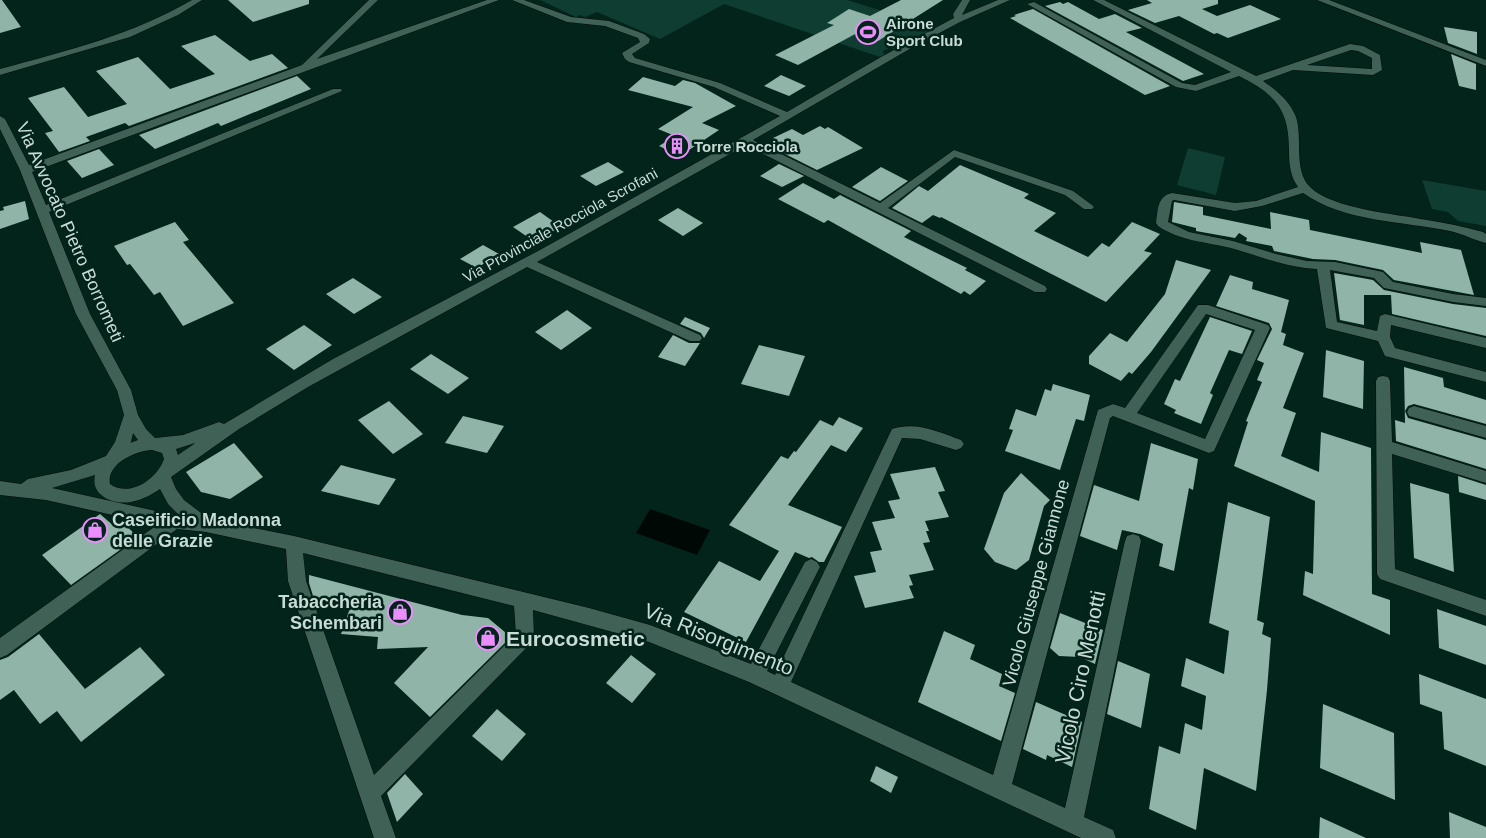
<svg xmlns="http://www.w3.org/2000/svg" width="1486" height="838" font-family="Helvetica,sans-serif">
	<rect width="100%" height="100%" fill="#02241b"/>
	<!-- green -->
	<path fill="#103d31" d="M540,0H847L937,28L896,49L889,48L883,51L884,55L880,57L724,4L660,39L597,12L585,17L580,15L576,17Z
		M1188,148L1225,157L1216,195L1177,185Z
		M1422,180L1486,191V226L1458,221L1448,212L1432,209Z"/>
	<!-- water -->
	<path fill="#000805" d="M650,509L710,530L697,555L636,533Z"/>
	<!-- building -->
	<path fill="#90b4a7" d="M0,0H2L21,27L0,33Z
		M228,0H309V4L253,22Z
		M901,0H943L878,41L857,33L798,65L775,55L834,25L827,23L849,9L870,16Z
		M1147,0H1218V4L1202,9L1217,16L1250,5L1281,19L1228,38L1217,33L1214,34L1179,16L1155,23L1128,10L1152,3Z
		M1060,2L1063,4L1068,2L1099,19L1115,14L1142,28L1126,32L1204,74L1183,81L1045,6Z
		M1033,9L1170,86L1145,95L1010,18L1016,16L1014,15Z
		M1444,27L1477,32V54L1448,43Z
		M215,35L250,61L272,54L288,68L129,126L125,123L86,137L90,141L59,152L45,133L53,131L28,98L64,87L88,117L127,104L96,71L138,57L170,89L215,74L181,46Z
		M1451,54L1476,64V90L1459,86Z
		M781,75L806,86L789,96L764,86Z
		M297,76L311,89L221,126L218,123L155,149L139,135Z
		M643,77L675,86L683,80L695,83L736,106L702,123L719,130L680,156L659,146L675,136L658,129L693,107L628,90Z
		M820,126L825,129L828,127L863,148L817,170L779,151L786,147L773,138L792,129L803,135Z
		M99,149L114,165L82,178L67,161Z
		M608,162L624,172L596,186L580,176Z
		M779,164L804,176L782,187L760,176Z
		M960,165L1029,194L1024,198L1056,213L1034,231L1088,257L1102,243L1109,247L1132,222L1160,234L1144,251L1152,253L1106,302L941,217L940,218L933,215L922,223L892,208L919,186L928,191Z
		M881,167L908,181L880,201L852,187Z
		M803,183L834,199L840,195L911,231L904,237L967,268L965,270L986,281L970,295L964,291L961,294L828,220L824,223L778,199Z
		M25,201L29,219L0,229V211L4,210L3,207Z
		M1174,202L1203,207V215L1271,229L1270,212L1309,220L1310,230L1422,253L1420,242L1461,250L1474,295L1394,280L1383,270L1335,260L1313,259L1274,251L1272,246L1246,241L1247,238L1239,233L1235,238L1196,231V228L1172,222Z
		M678,208L703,223L683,236L658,220Z
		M540,212L561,227L537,240H532L513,227Z
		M175,222L189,240L183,242L234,303L183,326L160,292L154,295L130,264L127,265L114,246Z
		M483,245L499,254L477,268L460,259Z
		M1176,260L1211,270L1151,352L1132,374L1129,372L1121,381L1089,364V356L1110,333L1127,342L1165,294Z
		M1334,273L1373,280L1384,290L1453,304L1486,308V336L1392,314L1391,295H1364V325L1340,320Z
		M1230,275L1253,282L1252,289L1289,300L1281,332L1286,334L1283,345L1304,353L1283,408L1296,413L1281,456L1319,472L1321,432L1371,448L1372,594L1390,600V635L1303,595L1305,571L1313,574L1315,501L1234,466L1248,422L1246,421L1262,382L1257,380L1264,363L1257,360L1272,329L1269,323L1216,306Z
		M353,278L382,297L354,314L326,294Z
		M567,310L592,328L561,350L535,332Z
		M685,317L710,328L704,338L701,333L680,324Z
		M1210,317L1252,331L1242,354L1229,350L1210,393L1213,395L1201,424L1174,413L1176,410L1164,404L1175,379L1180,381Z
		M304,325L332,345L294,370L266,349Z
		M673,335L689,343H700L685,366L658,357Z
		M759,345L805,356L789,396L741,384Z
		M1326,350L1364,361L1363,409L1323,397Z
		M431,354L469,378L448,394L410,369Z
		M1404,367L1443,378L1444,387L1486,400V424L1414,404L1408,406L1405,411L1408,418L1486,440V469L1396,441L1395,420L1405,423Z
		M1053,384L1090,395L1084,421L1076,419L1060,470L1005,451L1013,430L1009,429L1016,409L1036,416L1045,389L1051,391Z
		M389,401L423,434L393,454L358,420Z
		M463,416L504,426L487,453L445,443Z
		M839,417L863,428L846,452L831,445L788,505L842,527L824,562H819L812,557L809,558L795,552L746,642L684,612L719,561L760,581L779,551L729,525L781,456L788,459L794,451L796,452L820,420L833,426Z
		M234,443L263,477L230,499L201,492L186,472Z
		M1151,443L1198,459L1193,490L1189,488L1174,571L1159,566L1163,544L1140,534L1122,530L1117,550L1080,536L1094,485L1139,501Z
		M341,465L348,467L396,479L379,505L321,491Z
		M935,467L945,491L938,492L949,517L925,521L929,531H926L930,542L923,543L934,570L909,575L913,585L909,586L914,598L865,608L854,576L876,572L870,552L882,550L872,522L895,518L888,501L900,499L890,474Z
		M1021,473L1050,500L1044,506L1029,560L1016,570L995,562L984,549L1004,493Z
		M1458,476L1486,485V500L1459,492Z
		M1410,483L1449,494L1454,572L1414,558Z
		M1228,502L1270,517L1257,620L1264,623L1262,634L1271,638L1267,690L1256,791L1204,768L1196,830L1149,809L1159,746L1180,754L1185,723L1202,730L1206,696L1181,686L1186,658L1224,674L1229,631L1209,623Z
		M100,514L115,527L122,522L138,537L71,585L42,555Z
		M309,575L462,615L488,618L511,637L430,717L394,683L428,647L377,649L378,637L341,634L350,608L314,599L309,583Z
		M1437,609L1486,626V665L1439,648Z
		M1060,613L1103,630L1095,664L1080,657L1059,656L1050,648Z
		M944,631L975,645L970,659L1002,674L999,686L1015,693L1001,741L918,702Z
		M39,634L85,689L140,647L165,675L81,742L57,711L40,724L14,690L0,700V660L8,657Z
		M631,655L656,674L632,703L606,683Z
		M1118,661L1150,674L1141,728L1107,714Z
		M1419,674L1486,699V766L1444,749L1442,712L1420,704Z
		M1036,702L1082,722L1072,767L1047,755L1046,760L1023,749Z
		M1323,704L1394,733L1395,800L1320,768Z
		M497,709L526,734L502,761L472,736Z
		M876,766L898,777L891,793L870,781Z
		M405,774L423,794L397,822L387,793Z
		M1449,812L1486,827V838H1450Z
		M1320,817L1366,838H1319Z"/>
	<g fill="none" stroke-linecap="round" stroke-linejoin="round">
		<defs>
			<path id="minor" d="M192,0H202L178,15L130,37L0,75V69C66,51 132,35 192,0Z
				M369,0H378L317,59L487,0H499L32,172L46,205L333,89H341L342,91L49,212L90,314L131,390L138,415L146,429L155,438L183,435L219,422L224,424L333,359L540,250L780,116L714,87L629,62L625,59L622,53L640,42L638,38L605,26L567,22L512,0H524L571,17L609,21L644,34L650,39L649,43L632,54L635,58L720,83L787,112L881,57L954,18L953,14L962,0H970L962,15L998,0H1010L960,22L913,47L753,140L880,203L954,150L1073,191L1092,205L1094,207L1092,209H1084L1065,195L955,157L888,208L1045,286L1047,289L1045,292H1035L746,145L537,262L700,335L702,338L700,341H690L527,267L308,387L239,429L171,477L176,489L184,500L209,519L294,536L589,608L650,625L751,664L805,562L811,559L817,562L820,567L767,671L775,675L892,429C916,421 939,432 961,440L964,444L961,448L956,450L920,439L902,438L791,682L993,775L1098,410L1113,404L1125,408L1198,305H1208L1268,325L1270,328L1214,451L1209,453L1113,416L1110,418L1012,784L1065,808L1125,541L1127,536L1133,534L1139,536L1141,541L1084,817L1113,830L1116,838H1081L749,682L649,642L533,610L534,637L531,643L381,796L396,838H374L288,581L286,549L206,532L177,529L7,655L0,658V638L157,525L46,500L0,495V481L21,484L28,479L71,470L106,456L115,442L124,415L117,390L76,314L20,170L0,129V116L5,119L29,165L302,65ZM1206,314L1255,330L1205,439L1137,413ZM133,433L138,440L130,443L131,442ZM195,443L194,444L178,455L176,449ZM152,450L162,453L164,459C157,479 130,498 110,484C106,464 135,451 152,450ZM95,475C90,496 114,505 131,502C142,500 151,495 160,489L168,504L179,515H174L52,488ZM303,553L514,606L516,634L374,775L306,581Z
				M1093,0H1104L1256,76L1350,44L1363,46L1380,55L1382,70L1373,75L1293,70L1263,81C1276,90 1290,101 1296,117C1303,138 1293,170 1310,187C1332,209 1396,214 1427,220C1446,223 1465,227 1483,232L1486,234V243C1474,240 1463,234 1450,231C1402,221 1344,222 1303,193L1262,206L1235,211L1174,200L1172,201L1168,222L1189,232L1233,241L1276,254L1307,261L1335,262L1383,272L1393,282L1453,294L1486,298V306L1453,302L1389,289L1384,288L1374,278L1330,270L1337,322L1377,331L1380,316L1385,314L1486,338V348L1391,325L1390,337L1395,348L1486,372V382L1385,356L1378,341L1326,328L1317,269C1287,268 1260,256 1231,248C1206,242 1180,241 1158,226L1156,223C1158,210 1157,196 1172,193L1235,203L1256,201L1298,187C1290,176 1289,163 1289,150C1289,109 1275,94 1239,76L1196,91L1176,87L1027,4L1034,2L1182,83L1195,85L1231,72ZM1351,50L1358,51L1372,58V69L1307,65Z
				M1317,0H1329L1486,60V66Z
				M1383,376L1388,377L1390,381L1392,442L1486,471V483L1392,454L1395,569L1486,600V616L1380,579L1377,574L1376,381L1378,377Z
				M1414,406L1486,426V438L1409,416L1407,412L1409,408Z"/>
		</defs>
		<!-- minor casing -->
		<use href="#minor" stroke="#000c06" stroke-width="1"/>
		<!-- minor -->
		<use href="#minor" fill="#406156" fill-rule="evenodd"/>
	</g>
	<!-- icons -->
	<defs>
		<symbol id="stadium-ring" viewBox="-11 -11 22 22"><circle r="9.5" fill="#02241b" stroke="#eb8dfc" stroke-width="1.5"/><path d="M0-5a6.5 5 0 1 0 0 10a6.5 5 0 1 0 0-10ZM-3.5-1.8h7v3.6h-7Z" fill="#eb8dfc"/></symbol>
		<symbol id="building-ring" viewBox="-11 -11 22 22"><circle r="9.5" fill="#02241b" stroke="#eb8dfc" stroke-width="1.5"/><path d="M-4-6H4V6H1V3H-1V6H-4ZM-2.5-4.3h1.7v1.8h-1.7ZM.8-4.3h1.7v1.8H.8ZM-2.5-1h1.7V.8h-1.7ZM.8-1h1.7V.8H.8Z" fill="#eb8dfc"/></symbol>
		<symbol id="shop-ring" viewBox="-11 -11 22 22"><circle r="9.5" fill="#02241b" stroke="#eb8dfc" stroke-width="1.5"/><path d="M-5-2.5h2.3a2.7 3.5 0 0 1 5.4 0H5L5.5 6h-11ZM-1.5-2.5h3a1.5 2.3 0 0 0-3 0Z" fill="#eb8dfc"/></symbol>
	</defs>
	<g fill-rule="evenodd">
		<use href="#stadium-ring" x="854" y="18" width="28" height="28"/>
		<use href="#building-ring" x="663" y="132" width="28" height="28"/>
		<use href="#shop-ring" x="81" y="516" width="28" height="28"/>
		<use href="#shop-ring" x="386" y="598" width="28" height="28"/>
		<use href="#shop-ring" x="474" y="624" width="28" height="28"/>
	</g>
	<g text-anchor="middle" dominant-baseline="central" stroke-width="5" stroke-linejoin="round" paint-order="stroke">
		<!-- far-poi labels -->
		<g font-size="15" font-weight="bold" fill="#c9dbd5" stroke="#02241b" text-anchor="start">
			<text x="886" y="23">Airone<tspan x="886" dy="17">Sport Club</tspan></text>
			<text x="694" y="146">Torre Rocciola</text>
		</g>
		<!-- far-street labels -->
		<g font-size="15" fill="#c9dbd5" stroke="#02241b">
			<text transform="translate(560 225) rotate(-29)">Via Provinciale Rocciola Scrofani</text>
		</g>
		<!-- street labels -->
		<g font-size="18" fill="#c9dbd5" stroke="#02241b">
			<text transform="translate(70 232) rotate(66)">Via Avvocato Pietro Borrometi</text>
			<text transform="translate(1036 583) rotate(-75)">Vicolo Giuseppe Giannone</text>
		</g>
		<!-- poi labels -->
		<g font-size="18" font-weight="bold" fill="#c9dbd5" stroke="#02241b" text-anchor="start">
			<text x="112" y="520">Caseificio Madonna<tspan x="112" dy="21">delle Grazie</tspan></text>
			<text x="382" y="602" text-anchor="end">Tabaccheria<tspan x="382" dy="21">Schembari</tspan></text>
		</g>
		<!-- near-poi labels -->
		<g font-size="21" font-weight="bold" fill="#c9dbd5" stroke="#02241b" text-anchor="start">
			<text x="506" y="638">Eurocosmetic</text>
		</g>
		<!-- near-street labels -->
		<g font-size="21" fill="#c9dbd5" stroke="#02241b">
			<text transform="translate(719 639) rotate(22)">Via Risorgimento</text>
			<text transform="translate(1080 677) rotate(-78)">Vicolo Ciro Menotti</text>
		</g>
	</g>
</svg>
